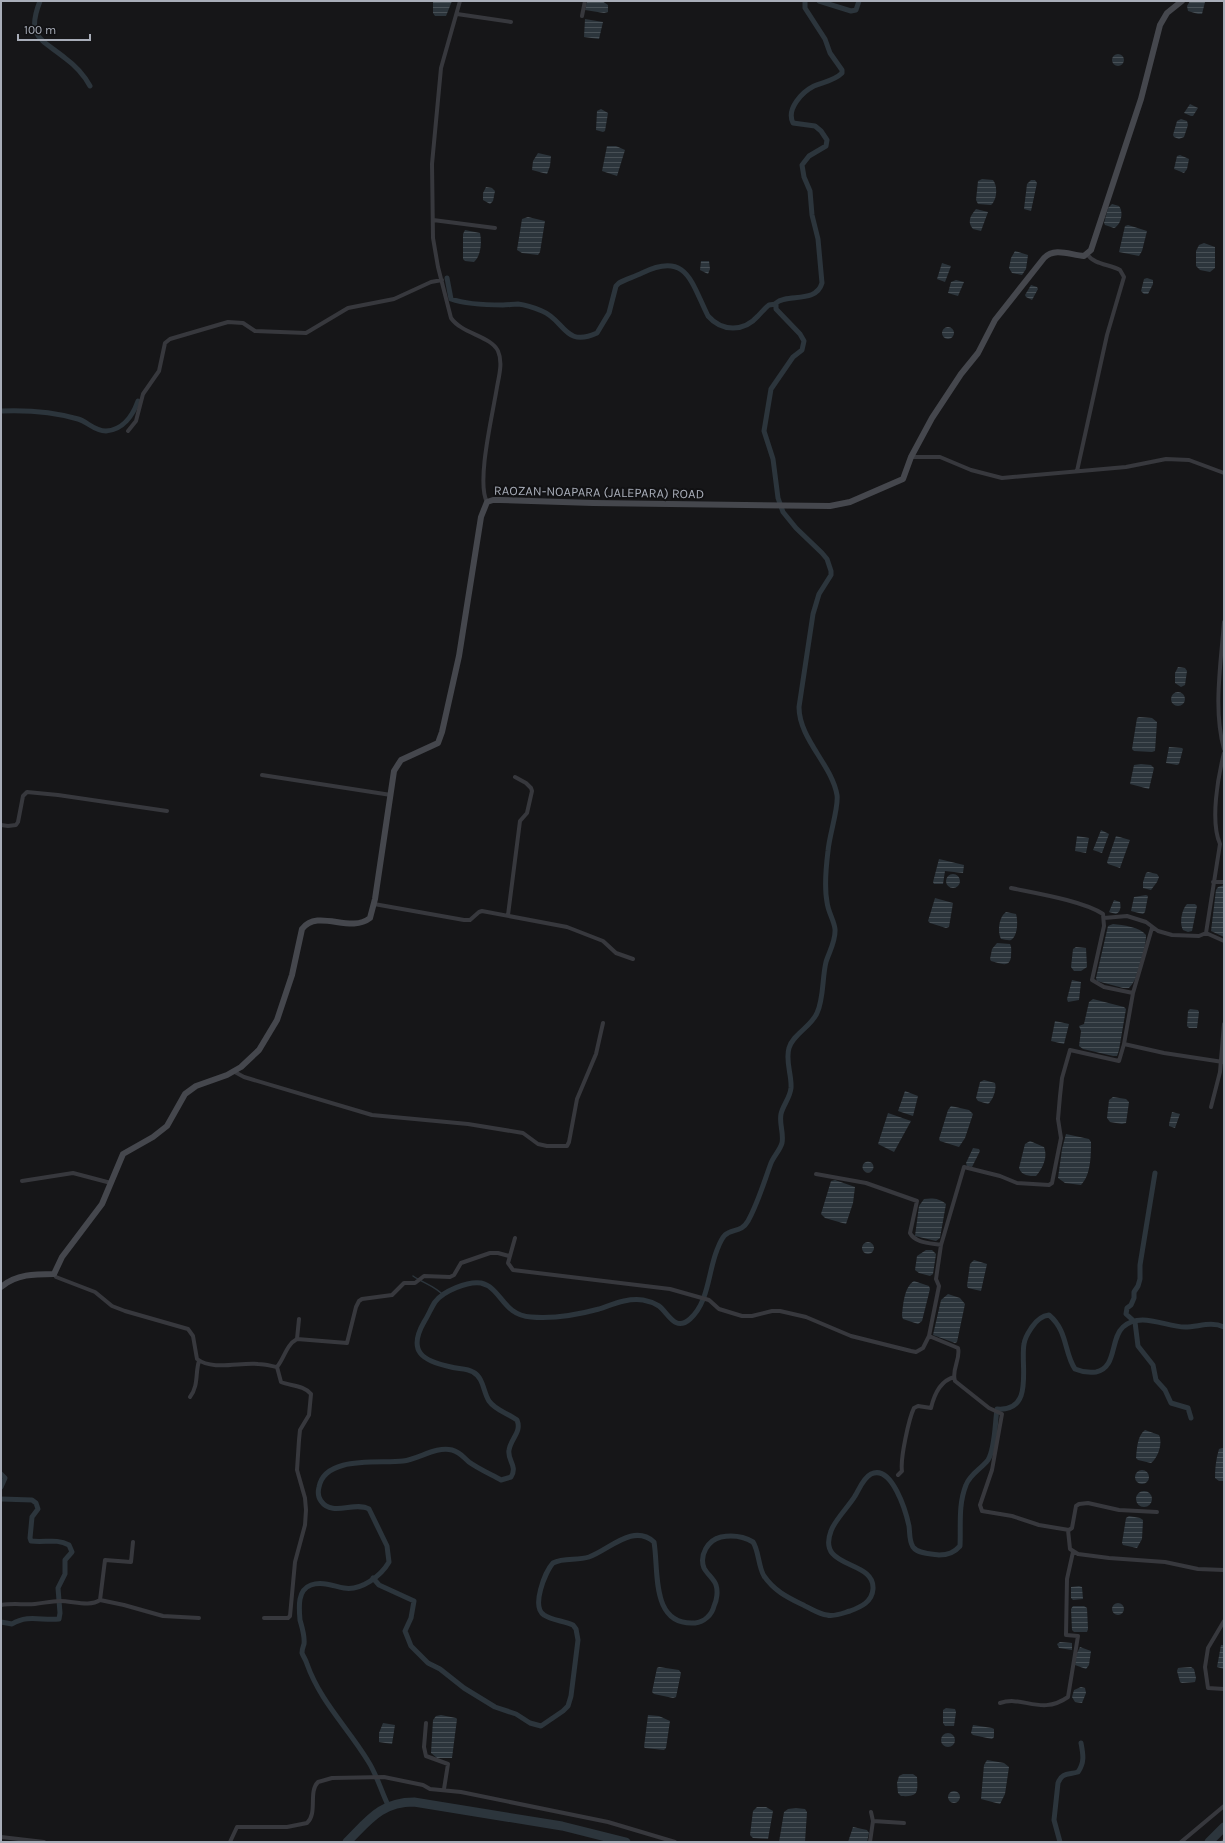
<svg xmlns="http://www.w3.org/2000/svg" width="1225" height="1843" font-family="Karla,sans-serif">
	<defs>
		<pattern id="water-rules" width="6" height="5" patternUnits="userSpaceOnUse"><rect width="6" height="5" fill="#2c353c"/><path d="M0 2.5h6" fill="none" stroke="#485056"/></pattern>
	</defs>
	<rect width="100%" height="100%" fill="#161618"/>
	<!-- water -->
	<path fill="url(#water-rules)" d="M433,1H452L446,16H435L433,13Z
		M587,1H602L608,5V12L604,13L585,10Z
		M1190,1L1205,2L1202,14H1198L1188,11L1187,6Z
		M585,19L603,22L599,39L584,37Z
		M1112 60a6 6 0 1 1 12 0a6 6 0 1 1-12 0Z
		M1190,104L1198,108L1193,116H1191L1184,113Z
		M601,109L608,113L605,131L603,132L596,130L597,111Z
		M1181,119L1187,121L1188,125L1184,137L1179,139L1174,137L1173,135L1177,121Z
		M607,146H616L625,150L617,176L602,171Z
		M538,153L551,156L550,166L547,174L532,170L533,161Z
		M1180,155L1189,159L1187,169L1184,173L1174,169L1177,156Z
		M982,179L993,180C998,186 997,200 991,205L978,204L976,200L978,181Z
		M1031,180H1035L1037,183L1031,211L1024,209L1027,184Z
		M486,187L492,188L495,191L493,201L490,204L483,200V193Z
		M1112,204L1119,206C1124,212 1121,225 1114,228L1105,225L1104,223L1108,208Z
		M976,209L988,212L981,231L973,229C967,222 970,216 976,209Z
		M528,217L545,221L540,252L538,255L522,253L517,250L522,219Z
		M1128,225L1147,231L1142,251L1139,256L1119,252L1125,226Z
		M465,230L480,233C482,242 481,256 474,262L465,261L463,259V234Z
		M1204,243L1215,247V268L1210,272L1200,270L1196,266V251L1199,245Z
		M1015,251L1028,255L1026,269L1022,275L1012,273L1009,268L1011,258Z
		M701,261H709L710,269L708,274L700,270Z
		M942,263L951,266L945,282L937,279Z
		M1147,278L1153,280V284L1148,294H1144L1141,291L1144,279Z
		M956,280L964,282L958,296L948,293L951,282Z
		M1031,285L1037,287L1038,289L1032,300L1026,297L1025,295Z
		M942 333a6 6 0 1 1 12 0a6 6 0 1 1-12 0Z
		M1178,667L1185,668L1187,671L1185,685L1181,687L1175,683V673Z
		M1171 699a7 7 0 1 1 14 0a7 7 0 1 1-14 0Z
		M1139,717L1152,718L1157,722L1155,751L1152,752L1134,751L1132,749L1137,718Z
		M1169,747L1182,748L1183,749L1179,764L1177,765L1166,763Z
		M1141,764L1151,765L1154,768L1149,789L1130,784L1134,765Z
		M1101,830L1109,834L1102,853L1093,850Z
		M1077,836L1089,838L1086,853L1075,851Z
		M1116,836L1130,840L1120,868L1108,864L1107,862Z
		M939,859L964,865L963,873L945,871L943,884H934L933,882Z
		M1148,872L1157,874L1159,877L1157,882L1151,890L1143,888V882L1146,873Z
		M946 881a7 7 0 1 1 14 0a7 7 0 1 1-14 0Z
		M1224,885V937L1211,931L1216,890L1218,887Z
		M1146,895L1148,896L1145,912L1143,914L1131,911L1134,897Z
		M935,898L953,903L949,927L946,928L930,923L928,921Z
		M1114,900L1120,902C1121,906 1121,912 1116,914L1109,912Z
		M1187,904H1195L1197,906L1192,931L1188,932L1183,930C1179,923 1182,909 1187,904Z
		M1006,912L1016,914C1018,920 1018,936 1011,940C1008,941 1004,939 1001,939C997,931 999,917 1006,912Z
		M1113,924C1123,925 1140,927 1146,935C1146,948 1139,979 1129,988H1123L1097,981L1096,978L1108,926Z
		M997,943L1010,944C1012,948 1011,951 1011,956C1010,969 1000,963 991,961L990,959L992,949Z
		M1076,947L1086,948L1087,967L1081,971H1074L1071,967L1073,949Z
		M1072,980L1081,982L1079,1000L1068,1002L1067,999Z
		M1093,999L1124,1007L1126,1009L1119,1050L1117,1056H1113L1083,1049L1079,1046L1081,1031L1079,1026L1084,1024L1089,1002Z
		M1190,1009L1198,1010L1199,1012L1197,1028H1189L1187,1026L1188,1011Z
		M1055,1021L1069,1024L1064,1044L1051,1041Z
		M984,1080L995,1083C997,1089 993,1100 988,1104L978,1101L976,1098L980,1082Z
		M905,1091L918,1096L913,1116L898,1111Z
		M1113,1097L1126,1099L1129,1102L1126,1123L1122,1124L1110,1122L1107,1118L1109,1100Z
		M951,1106L969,1110L973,1114L965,1138L959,1147L940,1141L939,1139L948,1110Z
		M1172,1112L1180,1114L1175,1128L1169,1126V1124Z
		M888,1113L911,1121L894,1152L878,1144Z
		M1066,1134L1089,1139L1091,1142C1091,1155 1091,1175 1081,1185L1065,1183L1058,1178L1062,1149Z
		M1030,1141L1044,1147C1048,1157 1043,1168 1036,1176C1029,1176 1022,1176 1019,1168L1025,1144Z
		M973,1148L979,1149L980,1151L972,1167L967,1166L966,1163Z
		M862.5 1167a5.5 5.5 0 1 1 11 0a5.5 5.5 0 1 1-11 0Z
		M835,1180L855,1187L853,1203L846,1224L825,1218L821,1214L831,1181Z
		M924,1199C932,1198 939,1198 946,1204L940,1238L936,1241L915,1236L919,1206Z
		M862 1248a6 6 0 1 1 12 0a6 6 0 1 1-12 0Z
		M926,1250H932L936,1254L933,1274L930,1276L919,1273L915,1270L917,1256Z
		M974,1260L987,1264L981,1291L968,1288L967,1286L970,1264Z
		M914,1281L929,1286L930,1289L922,1321L918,1324L903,1319L902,1316C903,1305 904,1287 914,1281Z
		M948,1294L960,1298L965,1304L957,1342L955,1343L933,1335L941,1300Z
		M1145,1430L1159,1435C1163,1443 1158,1458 1151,1463L1138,1460L1136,1458C1137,1449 1137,1436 1145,1430Z
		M1222,1448H1224V1481H1219L1215,1478C1215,1468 1216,1459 1219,1449Z
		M1135 1477a7 7 0 1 1 14 0a7 7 0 1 1-14 0Z
		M1136 1499a8 8 0 1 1 16 0a8 8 0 1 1-16 0Z
		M1129,1516L1140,1518L1143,1520L1142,1539L1137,1548L1123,1545L1122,1543L1126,1518Z
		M1079,1586L1082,1587L1083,1599L1073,1600L1071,1598V1587Z
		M1112 1609a6 6 0 1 1 12 0a6 6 0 1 1-12 0Z
		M1073,1606H1084L1087,1608L1088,1629L1087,1632H1074L1072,1630L1071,1609Z
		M1060,1642L1072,1643V1650L1059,1648L1057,1644Z
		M1221,1645H1224V1669L1217,1667Z
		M1080,1647L1091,1651L1089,1665L1086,1669L1075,1665L1076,1655Z
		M659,1667L679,1670L681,1673L676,1697L673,1698L654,1694L652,1692L657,1668Z
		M1191,1667L1194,1669L1196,1678L1195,1682L1182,1683L1180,1682L1177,1671L1178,1668Z
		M1081,1687L1085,1688L1086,1693L1082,1703L1075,1702L1072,1697L1074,1690Z
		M946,1708L955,1709L956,1712L954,1726H945L943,1723V1710Z
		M441,1715L456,1718L457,1719L452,1758H437L431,1753L433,1720L436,1716Z
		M648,1715L659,1716L670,1721L666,1748L664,1750L645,1748L644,1747Z
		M383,1723L395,1725L392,1744L379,1742V1733Z
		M973,1725L992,1728L994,1729V1737L992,1739L973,1735L971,1733Z
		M941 1740a7 7 0 1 1 14 0a7 7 0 1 1-14 0Z
		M987,1760L1004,1763L1009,1767L1005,1794L1000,1804L981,1799L984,1765Z
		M903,1774H913L917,1777C918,1793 918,1797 901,1796L898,1793L897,1783L899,1776Z
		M948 1797a6 6 0 1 1 12 0a6 6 0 1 1-12 0Z
		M757,1807H766L773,1811L768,1839L753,1838L750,1835L753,1811Z
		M796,1808L805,1809L807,1812L805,1842H779L784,1812L788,1809Z
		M853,1827L867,1830L869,1833L867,1842H848Z"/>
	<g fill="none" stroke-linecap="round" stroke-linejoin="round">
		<!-- stream -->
		<path stroke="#2c353c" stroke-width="1.5" d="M413,1276C423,1283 435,1286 443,1295"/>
		<!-- canal -->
		<path stroke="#2c353c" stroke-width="5" d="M40,1C26,37 40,38 65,58C76,66 84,75 90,86
			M819,1L851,11L856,10L859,1
			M447,278L451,299C465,304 488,305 503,305C508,305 513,304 518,304C527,305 535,308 542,311C565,320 564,348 597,333L609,313L616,286L619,283C626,279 634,277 642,273C687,251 691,282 708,316C722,332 744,332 758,316C762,312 765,308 769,305L776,304
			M1,411C26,410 54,412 78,419C88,422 94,431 106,431C123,430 133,415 138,401
			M1155,1173L1140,1265V1279L1138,1286L1134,1292V1298L1131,1305L1127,1308L1126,1314L1135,1322L1138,1346L1153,1365L1156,1380L1165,1390L1171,1403L1188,1408L1191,1418
			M1,1474L5,1478L1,1487
			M1,1499L32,1500L36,1503L38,1509L32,1517L30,1538L31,1541C45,1543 56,1538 69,1545L72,1552L65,1560V1574L58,1588L60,1613L59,1619C42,1621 28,1614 12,1624L1,1622
			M373,1578L379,1585L414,1601L411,1618L405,1631L411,1646L428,1663L440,1669L464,1688L495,1707L516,1714L530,1723L541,1726L563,1711L568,1706L571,1696L578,1640L576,1629L573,1625C564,1621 551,1620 544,1615C531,1607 545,1572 553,1563C564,1557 577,1561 589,1557C609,1550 633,1523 654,1542C659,1570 650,1626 695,1623C704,1622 712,1615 714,1606C717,1600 718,1591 716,1585C714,1579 707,1574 704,1568C699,1555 708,1540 721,1537C732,1535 743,1536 753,1542C759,1551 758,1566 764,1576C775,1592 789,1598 805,1606C812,1609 819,1614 827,1615C835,1617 843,1613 850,1611C861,1607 872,1602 873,1589C875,1559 816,1570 831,1531C834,1521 849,1506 855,1496C859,1490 863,1478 871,1474C892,1464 906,1512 909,1526C910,1533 909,1541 913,1547C918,1554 931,1554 939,1555C948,1555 954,1553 960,1546C961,1526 958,1505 966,1485C970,1474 981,1469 988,1460C995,1449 995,1423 997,1409C1035,1412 1020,1365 1024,1344C1025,1337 1028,1333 1032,1327C1036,1321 1041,1316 1049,1315C1068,1331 1064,1353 1075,1369C1082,1372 1088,1373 1096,1372C1117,1368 1110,1339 1123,1327C1140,1311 1166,1327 1185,1327C1198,1327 1211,1321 1224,1327
			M388,1805C381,1791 377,1775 368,1761C348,1728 320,1701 307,1664C306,1660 303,1656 302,1653C302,1649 303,1647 304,1644C305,1636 302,1627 300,1620C299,1608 297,1590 311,1585C322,1581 333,1586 344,1588C361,1591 381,1576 389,1562L387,1546L369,1509C355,1501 332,1517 321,1501C318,1497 318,1491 319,1487C325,1455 380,1464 403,1461C419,1459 436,1446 452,1450C460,1452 463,1457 469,1462C477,1468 492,1475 501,1480L511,1477C518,1466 507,1460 509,1450C511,1438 522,1432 517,1420C508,1413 496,1411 489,1401C483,1392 484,1378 473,1372C467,1368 458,1369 451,1367C423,1361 407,1352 424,1322C428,1316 431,1308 435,1302C443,1291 468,1281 481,1283C502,1288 502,1315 531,1317C554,1319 577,1315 599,1309C614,1304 627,1298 643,1300C649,1301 654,1303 659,1306C669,1314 675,1332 690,1319C709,1302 708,1272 717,1250C719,1245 721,1239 725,1235C732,1229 742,1232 748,1221C758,1203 764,1182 771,1163C774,1156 780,1150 782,1143C784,1133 779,1124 781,1114C783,1105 790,1098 791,1088C792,1075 785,1061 789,1048C793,1034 811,1027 817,1013C824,998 822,978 826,962C829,952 836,941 835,929C834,920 828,912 827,902C824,886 826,867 828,851C829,836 839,807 837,795C832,765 799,739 799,707L813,614L819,594L831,575V571L827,559L822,553L796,528L783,512L778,498L773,459L764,431L771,389L793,357L802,350L804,341L800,334L776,309V303C787,293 816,304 822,283L818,239L812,215L810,191L804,177L802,165L809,156L826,146L827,140L821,131L815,126L793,123C786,109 802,92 814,86C823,82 834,81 842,73V70L830,53L825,39L805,8V1
			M1060,1842L1054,1820L1058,1783C1062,1772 1069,1775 1078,1772C1085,1762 1083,1754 1081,1743"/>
		<!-- river -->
		<path stroke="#2c353c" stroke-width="9" d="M347,1842C369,1820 381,1802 414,1802L562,1826L626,1842
			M1209,1842L1224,1827"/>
		<!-- minor -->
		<path stroke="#37383d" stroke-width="4" d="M460,1L441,68L432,164L433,238L438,267L451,318C462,334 491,336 498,351C503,362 499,376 497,387C493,413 476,482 487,502
			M457,14L511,22
			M582,16L585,1
			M433,220L495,228
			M128,431L136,421L143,394L159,371L165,343L170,339L228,322L243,323L255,331L306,333L348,308L394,299L431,282L442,280
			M911,457H940L971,470L1002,478L1126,467L1166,459L1189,460L1224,473
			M1077,471L1107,335L1124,277L1120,270C1110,264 1094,265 1087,254
			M1224,622C1221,663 1213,710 1224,749
			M262,775L391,795
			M1,825L8,826L16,825L18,822L23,796L27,792L58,795L167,811
			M1213,882H1224
			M1011,888C1035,893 1084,901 1103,914L1104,926L1092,980L1104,987L1133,993
			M374,904L464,920H470L479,912L482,911L567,927L603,941L616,953L633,959
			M508,915L520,821L527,813L532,791L531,788L526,783L515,777
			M1104,918L1127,916L1146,922L1158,931L1172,935L1199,936L1206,933L1220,844C1210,821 1218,777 1224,753
			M1206,933L1224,941
			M1124,1044L1164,1053L1223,1062
			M233,1071L244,1077L372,1115L468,1124L523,1133L538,1144L547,1146H567L569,1142L577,1099L596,1054L603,1023
			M1211,1107L1220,1072L1224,1024
			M816,1174L866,1183L917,1201L910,1233C915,1243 930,1243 941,1245
			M22,1181L73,1173L111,1183
			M515,1238L508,1263L513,1270L670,1289L709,1300L719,1309L742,1316H752L772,1311H780L806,1317L851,1336L911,1351L916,1352L923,1348L929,1336L939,1286L936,1279L941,1245L964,1167L1000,1176L1017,1183L1049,1185L1052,1183L1061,1138L1058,1119L1060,1096L1062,1078L1070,1050L1119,1061L1124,1044L1133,993L1152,928
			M54,1274L56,1277L95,1292L112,1306L125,1311L188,1329L193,1336L197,1359C213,1371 240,1362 258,1364C265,1364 271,1366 277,1367C285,1357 286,1345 297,1339L347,1343L356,1307L359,1301L362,1299L392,1295L404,1283H415L424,1276L450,1277L454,1275L461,1263L490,1253H498L509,1256
			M929,1336L958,1348C961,1359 951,1370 955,1381L989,1408L1002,1414L992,1470L980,1505L982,1511L1012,1516L1039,1525L1069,1530L1072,1528L1076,1506L1079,1504L1088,1503L1119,1510L1157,1512
			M297,1339L299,1319
			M190,1397C199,1385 195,1373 199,1361
			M898,1475L902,1471C900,1459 909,1418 914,1408L918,1406L931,1408C934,1395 940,1381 954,1377
			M1068,1530L1070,1549L1078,1554L1109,1558L1165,1562L1198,1569L1224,1570
			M100,1600L124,1605L163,1616L199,1618
			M1,1605C13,1603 24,1605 35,1604C44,1603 52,1601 60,1601C73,1601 90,1607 100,1600L105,1560L131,1562L133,1542
			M264,1618H288L290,1616L295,1562L305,1525L306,1510L305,1498L297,1470L299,1440L300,1430L309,1415L311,1394C304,1385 290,1386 281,1382L277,1367
			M1224,1621L1208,1648L1205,1667L1208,1688L1224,1689
			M1000,1703C1023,1695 1041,1716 1068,1697L1078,1636L1066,1635L1067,1579L1073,1552
			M426,1723L424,1747L426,1756L448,1764L444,1789
			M873,1821L904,1823
			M1,1837L44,1842
			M230,1842L237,1827H287L307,1823C318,1813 308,1792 318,1782L332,1778L384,1777L423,1785L430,1789L461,1792L608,1822L675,1842
			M870,1842L873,1821L871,1812
			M1181,1842L1224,1806
			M1223,1842L1224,1841"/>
		<!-- secondary -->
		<path stroke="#45474d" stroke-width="6" d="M1,1287C16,1274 35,1274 54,1274L62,1257L102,1204L123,1154L153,1137L167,1126L185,1094L196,1086L227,1075L241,1067L259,1050L277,1020L292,975L302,929C318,908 350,934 370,918L375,899L394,771L401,760L438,743L442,732L459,656L481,517L487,502L493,500H500L593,503L830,506L850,502L903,479L911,457L932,418L961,374L978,353L995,320L1044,258C1055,247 1070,255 1084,256L1091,250L1141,99L1160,25L1167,13L1182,1"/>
	</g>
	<g text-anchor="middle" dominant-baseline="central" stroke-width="4" stroke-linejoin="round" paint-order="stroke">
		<!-- street labels -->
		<g font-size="13" fill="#a8adb8" stroke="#111113">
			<text transform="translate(599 492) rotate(1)">RAOZAN-NOAPARA (JALEPARA) ROAD</text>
		</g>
	</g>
	<!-- border -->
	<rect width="1225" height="1843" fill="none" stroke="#a8adb8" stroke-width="4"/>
	<!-- scale -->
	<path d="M18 34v6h72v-6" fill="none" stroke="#a8adb8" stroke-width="2"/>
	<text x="24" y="34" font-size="12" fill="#a8adb8" stroke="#111113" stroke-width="3" paint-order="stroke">100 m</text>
</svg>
